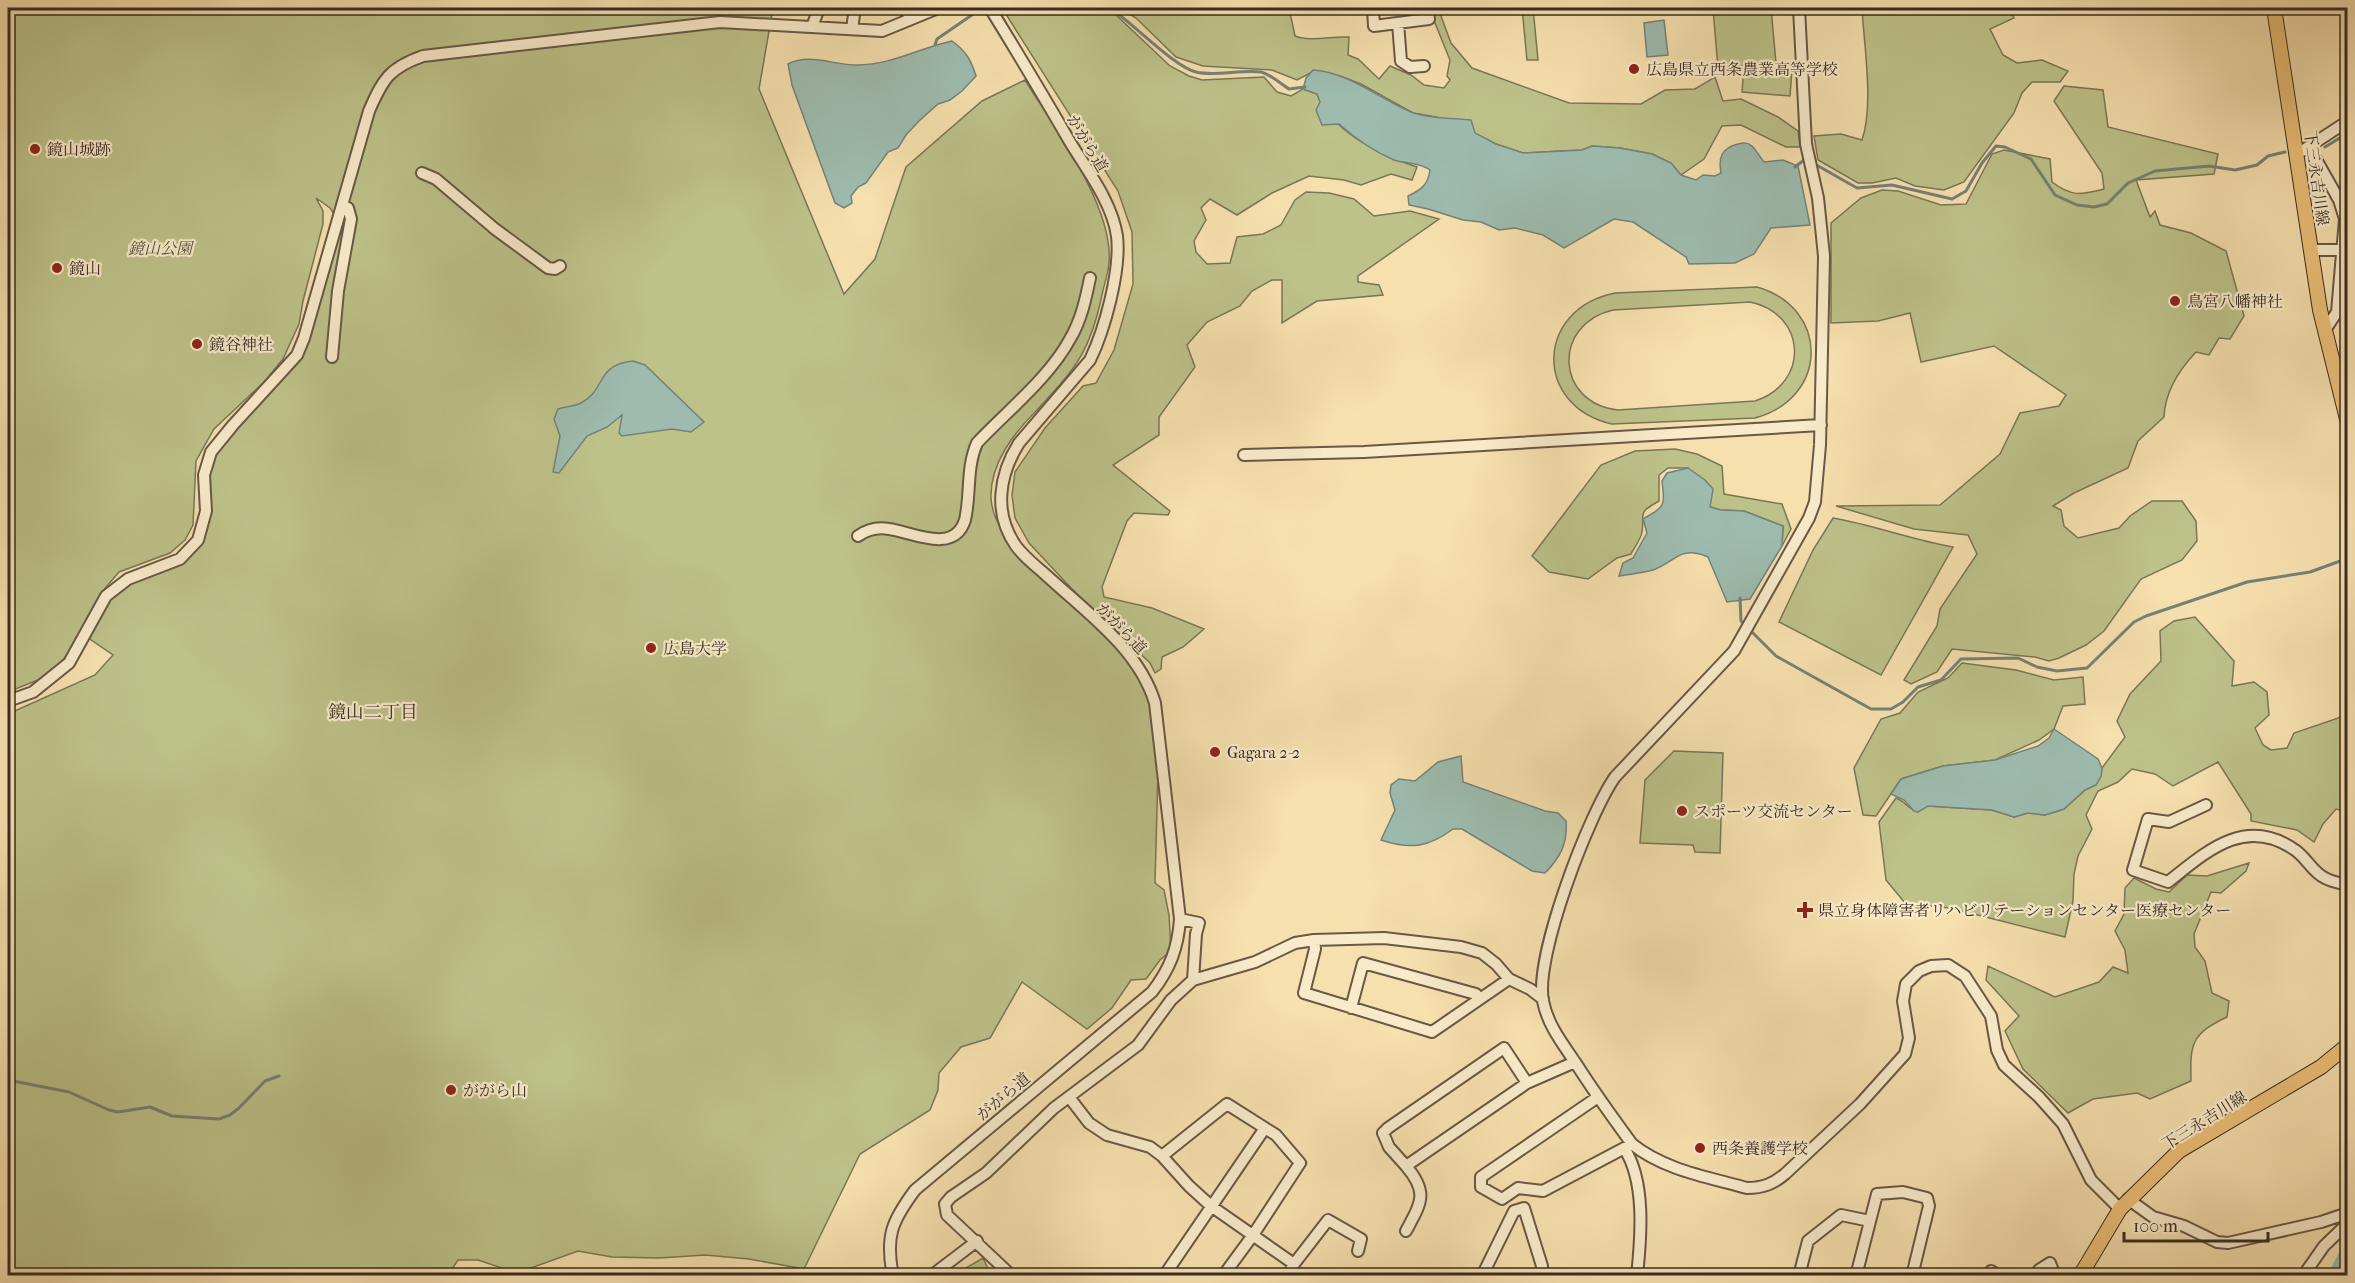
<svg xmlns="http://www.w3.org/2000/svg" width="2355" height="1283" font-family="'IM FELL French Canon','Noto Serif JP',serif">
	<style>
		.green { fill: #bdc289; stroke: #7a7657; stroke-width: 1.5; fill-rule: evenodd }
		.water { fill: #9dbcaf; stroke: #758278; stroke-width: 1.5 }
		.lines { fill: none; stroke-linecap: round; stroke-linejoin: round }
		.stream { stroke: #758278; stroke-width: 3 }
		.river { stroke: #9dbcaf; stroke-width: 16 }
		.minor-casing { stroke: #685847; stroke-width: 14 }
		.major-casing { stroke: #382b25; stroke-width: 16 }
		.minor { stroke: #f9ebca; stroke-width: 10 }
		.major { stroke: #ebc077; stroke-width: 14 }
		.poi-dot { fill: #8f2418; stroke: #f9ebca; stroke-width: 2 }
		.labels { text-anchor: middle; stroke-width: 4.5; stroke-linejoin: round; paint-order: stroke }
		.poi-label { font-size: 16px; fill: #382b25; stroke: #f9ebca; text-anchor: start }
		.street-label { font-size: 16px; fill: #382b25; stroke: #f9ebca }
		.park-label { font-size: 16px; font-style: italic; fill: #59513e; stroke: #f9ebca }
		.neighbourhood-label { font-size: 18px; fill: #382b25; stroke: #f9ebca }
	</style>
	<rect width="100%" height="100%" fill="#f6e0ae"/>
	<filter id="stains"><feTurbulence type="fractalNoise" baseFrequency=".00333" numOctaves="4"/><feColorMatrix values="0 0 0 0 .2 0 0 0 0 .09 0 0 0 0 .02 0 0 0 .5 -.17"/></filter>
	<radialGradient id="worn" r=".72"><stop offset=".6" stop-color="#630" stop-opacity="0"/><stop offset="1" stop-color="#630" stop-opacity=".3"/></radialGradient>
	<!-- green -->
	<path class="green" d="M8 8H773L759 89 844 294 875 259 906 167 982 101 1025 80C1054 127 1114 207 1109 263 1108 274 1104 285 1102 295 1090 352 1076 368 1037 410 1014 433 990 463 991 498 994 559 1105 612 1139 660 1144 667 1149 676 1152 684 1164 710 1159 744 1158 772 1157 809 1156 846 1155 883L1164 890 1169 915 1171 951 1160 960 1146 979 1131 980 1112 1008 1087 1029 1022 982 990 1038 961 1047 939 1073 938 1090 930 1110 860 1154 804 1269 749 1259 705 1255 659 1258 612 1257 578 1251 517 1273 478 1260H458L450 1272 452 1276 8 1275V714L95 675 113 655 84 635 106 596 128 579 180 559 198 540 211 452 297 355 338 220 330 208 316 198 323 211V224L303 301 299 324 283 359 263 383 214 429 196 461 193 525 185 540 170 553 119 572 102 592 72 650 56 667 43 678 8 692Z
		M1002 8H1101L1116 15 1170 66 1189 76 1202 80 1264 77 1277 92 1291 96 1303 89 1317 94C1330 131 1383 156 1417 167L1412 180 1391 174 1361 185 1344 180 1309 176 1272 193 1237 215 1210 199 1201 208 1206 220 1194 241 1196 252 1207 264 1230 263 1237 237 1263 234 1281 225 1295 200 1306 192 1329 193 1354 199 1374 216 1410 211 1439 219 1358 276V282L1379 285 1383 295 1317 301 1282 323V280H1272L1252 291 1240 306 1207 322 1187 345 1195 367 1159 417V435L1113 465 1170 511 1168 515 1134 513 1127 521 1102 587 1104 597 1152 608 1204 629 1183 647 1162 657 1161 669 1155 673 1150 663 1072 589 1029 543 1015 518 1012 495 1015 472 1045 428 1083 386 1096 383 1114 350 1133 284 1132 232 1118 191Z
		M1119 8H1289L1295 36C1310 42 1332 36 1349 37L1348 55 1358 59 1379 79 1390 66 1411 75 1424 85 1444 88 1450 80 1447 76 1450 60 1433 18 1431 8H1438L1451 43 1472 68 1569 103 1641 104 1665 90 1695 89 1715 77 1723 101 1741 99 1778 117 1798 131 1800 147H1786L1741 125 1722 126 1704 159 1681 175 1671 163 1652 154 1620 148 1592 146 1582 150 1523 153 1496 144 1436 117 1413 113 1361 84 1340 76 1314 71 1297 80 1272 70 1203 66 1176 57 1136 18Z
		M1522 8H1533L1538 60H1527Z
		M1713 8H1771L1776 63 1749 65 1792 69 1790 96 1742 92 1744 66 1718 68Z
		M1862 8H2009L2014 18 1990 29 2003 55 2017 63 2042 60 2068 71 2060 82H2032L2022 93 2014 113 1964 182 1944 190 1915 186 1896 178 1872 183H1858L1818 160 1814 136 1841 134 1862 140C1874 105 1864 46 1862 8Z
		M2064 86 2103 90 2108 127 2218 154 2214 174 2136 180 2150 217 2155 211 2160 225 2191 233 2226 251 2244 316 2230 339 2219 338 2209 355 2196 352C2179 370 2165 392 2164 417L2138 441 2128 468 2074 493 2053 506 2061 510 2064 526 2078 538 2119 528 2130 516 2152 501H2182L2196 521 2197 541 2182 560 2141 579 2104 631 2086 645 2059 658 2049 661 2035 657 1952 649 1937 672 1911 684 1904 680 1937 626 1940 609 1977 554 1968 535 1914 529 1836 506 1940 505 2000 454 2020 413 2059 406 2066 395 1994 346 1921 362 1910 313 1878 321 1831 323V223L1861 198 1882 190 1898 191 1941 205 1966 204 1992 154 2004 150 2050 159 2052 182C2072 197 2081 195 2104 189L2102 173 2054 101Z
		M1757 287C1830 308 1829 398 1755 418L1612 424C1533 406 1535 309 1615 293ZM1750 302C1807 314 1810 383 1755 401L1618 410C1555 403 1552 324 1613 310Z
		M1675 449 1697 454 1722 466 1724 494 1782 504 1791 529 1782 546 1783 526 1744 511 1721 510 1710 507 1688 468H1668L1659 475V501C1636 514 1645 512 1642 532 1641 539 1634 548 1631 554L1617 558 1588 579 1549 572 1532 556 1601 465 1635 451Z
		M1833 518C1874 525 1912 540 1953 547L1881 675 1779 622 1813 550Z
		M2195 617 2234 661 2232 686 2254 682 2267 692 2269 715 2255 728 2263 745 2271 750 2287 748 2294 733 2347 715V812L2336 809 2323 824 2314 842 2297 830 2251 821V814L2218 762 2173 786 2155 774 2132 769 2118 782 2098 791 2086 815 2092 829 2078 856 2074 874 2073 901 2065 937 1950 908 1905 903 1886 880 1879 822 1896 798C1905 801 1909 810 1918 812L1927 806 1992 810 2014 817 2028 813 2045 815 2064 809 2085 790 2096 785 2101 776 2102 768 2125 737 2117 721 2130 694 2161 661 2160 631 2174 621Z
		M1962 663 2016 670 2054 680 2083 677 2085 704 2063 706 2054 729 2039 740 1995 760 1943 766 1901 779 1876 816 1863 815 1854 768 1881 719 1900 713 1918 692 1948 678Z
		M1674 751 1723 753 1720 853 1695 852 1693 845 1640 843 1645 780Z
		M2249 863 2246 871 2221 893 2211 892 2194 934 2195 947 2205 961 2212 993 2229 1001 2227 1017C2191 1034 2190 1044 2191 1081L2150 1099 2137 1093 2093 1099 2068 1113 2023 1069 2005 1031 2019 1016 1986 980 1988 966 2055 997 2099 982 2113 967 2128 973 2125 950 2115 931 2124 914 2125 888 2134 878 2156 889 2169 892 2187 875 2207 876Z
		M983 1258 989 1271 994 1275H954Z"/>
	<!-- water -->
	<path class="water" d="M1664 20 1668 55 1647 57 1644 23Z
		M952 41C966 51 971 60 976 76L962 91 950 100 938 104 919 121 906 135 898 148 888 152 866 183 858 187 851 196 852 203 844 208 835 203 792 85 788 64C809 53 833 65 857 65 892 65 919 48 952 41Z
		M1313 70C1351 73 1377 98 1411 112 1429 119 1453 118 1471 120L1475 133 1496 144 1523 153 1582 150 1592 146 1620 148 1652 154 1671 163 1681 175 1696 180 1703 175 1715 176 1721 173C1718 157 1722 148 1738 144 1743 143 1748 142 1752 146 1756 150 1760 157 1764 162L1783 160 1798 166 1810 225 1771 228 1754 254 1735 263 1689 264 1686 257 1633 222 1614 219 1564 248 1543 235 1515 228 1499 230 1481 222 1463 220 1428 209 1409 205 1408 196C1421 190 1428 185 1430 170 1419 162 1406 164 1394 160 1373 151 1356 139 1339 124L1322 125 1316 110 1320 102 1317 94 1303 89 1306 78Z
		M633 361 645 365 704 422 691 432 672 429 622 436 619 433 622 415 607 427 587 436 559 473 553 472 560 436 554 419 558 409C565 407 575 406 581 403 607 389 595 365 633 361Z
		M1688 468 1705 480 1713 489 1710 507 1721 510 1744 511 1783 526 1782 546 1750 599 1727 602 1708 557C1679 545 1676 562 1653 570 1643 573 1630 574 1619 576L1623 563 1633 558 1647 533 1643 519C1665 506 1665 507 1662 481L1667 473Z
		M2054 729 2098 759 2102 768 2101 776 2096 785 2085 790 2064 809 2045 815 2028 813 2014 817 1992 810 1928 806 1918 812 1914 811 1904 800 1891 794 1901 779 1943 766 1995 760 2038 746 2049 738Z
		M1461 756 1463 782 1545 811 1558 813 1566 821C1568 843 1560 858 1545 873L1532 871 1462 829H1453C1429 847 1411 850 1381 840L1395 810 1390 793 1391 785 1399 779 1415 781 1438 762Z"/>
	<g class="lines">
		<!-- stream -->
		<path class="stream" d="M1110 8C1133 23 1173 66 1196 72 1217 77 1240 69 1261 72 1270 74 1281 84 1289 89L1305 87
			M935 45 937 39 982 8
			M2325 147 2348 133
			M1813 163 1857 188 1892 185 1952 199 1966 191 1982 163 1996 146 2005 147 2031 159 2055 195 2077 205 2094 207 2107 204 2128 183 2155 171 2209 166 2235 170 2257 165 2268 156 2285 152
			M1795 167 1804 160 1807 161
			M1740 598 1741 621 1745 625
			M1750 630 1776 656 1871 709H1891L1903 702 1918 687 1941 680 1961 659 2018 658 2037 667 2057 671 2087 668 2134 622 2146 616 2247 582 2310 572 2343 560H2348
			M8 1080 69 1092 109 1110 118 1112 150 1107 172 1116 219 1119 230 1115 239 1108 265 1081 279 1076"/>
		<!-- river -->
		<path class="river" d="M2336 1276 2348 1252"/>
		<defs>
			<path id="minor" d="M905 8 911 19
				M1324 8H1333
				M1373 8 1374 26 1429 19 1427 8
				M1799 8 1806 144 1818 198 1824 256 1820 445 1815 502 1809 518 1734 651 1615 777C1589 814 1534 957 1543 1001 1548 1026 1563 1044 1577 1065 1594 1092 1613 1118 1632 1144 1664 1170 1708 1177 1747 1188 1763 1188 1773 1184 1785 1174L1860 1104 1905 1054 1909 1038 1903 1001 1906 984 1919 971 1931 966 1948 965 1965 976 1991 1016 1997 1050 2004 1065 2039 1097 2063 1124 2091 1180 2120 1209
				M1398 23 1401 61 1410 67 1424 66
				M812 27 819 8
				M852 29 855 8
				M2309 147 2339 200 2345 219 2337 312 2325 330
				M2302 151 2348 121
				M422 173 436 179 495 229 548 268 555 269 560 266
				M2311 250H2344L2348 248
				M332 357 338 291 351 219 348 208 342 205
				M1244 455 1364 452 1821 425
				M858 536C868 529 878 527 889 529 912 532 954 555 965 520 971 494 966 468 977 443 1007 411 1049 378 1070 339 1081 321 1086 298 1090 278
				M8 701 33 692 69 663 106 596 128 579 180 559 198 540 206 511 204 475 211 452 233 425 297 355 304 338 369 111C383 79 389 68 423 56L720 22 882 31 938 8
				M2206 805 2169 822 2148 819 2133 870 2168 882C2206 852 2245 815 2295 850 2306 857 2313 873 2325 878 2332 882 2340 883 2348 885
				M1180 919 1199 923 1196 934 1193 980
				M1314 940 1315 949 1304 993 1432 1032 1509 979
				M1351 1008 1363 963 1476 994 1480 999
				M1527 1083 1504 1048 1388 1128 1383 1133 1389 1147 1406 1166 1527 1083 1575 1062
				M1069 1097 1089 1123 1107 1135 1150 1147 1162 1156 1189 1186 1211 1206 1294 1264 1287 1276
				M1598 1097 1481 1177V1187L1502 1199 1518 1188 1543 1191 1632 1144
				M1624 1148C1646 1181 1641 1238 1637 1276
				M1162 1156 1227 1104 1276 1135 1300 1163 1253 1235 1223 1276
				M2128 1199 2153 1217 2184 1226 2217 1242 2228 1243 2321 1222 2348 1213
				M1406 1231C1421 1203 1429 1193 1406 1166
				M1294 1264 1328 1220 1361 1239 1358 1251
				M893 1276C885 1236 892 1221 915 1190L1152 992C1170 969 1178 948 1180 919L1155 703C1139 649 1086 612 1046 575 1036 566 1024 557 1016 546 993 513 999 475 1019 443L1090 360C1105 329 1121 270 1117 236 1112 202 1087 170 1070 142 1044 97 1017 52 990 8
				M931 1276 977 1241
				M1012 1276 947 1215 945 1204 951 1197 986 1173 1054 1108 1138 1045 1171 1000 1193 980 1255 962 1295 943 1314 940 1384 938 1461 947 1482 953 1496 964 1509 979 1530 989 1543 999
				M1164 1276 1265 1128
				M1482 1276 1514 1211 1524 1208 1542 1266 1541 1276
				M1799 1276 1808 1241 1841 1215 1870 1221
				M1856 1276 1877 1194 1903 1192 1927 1198 1929 1206 1912 1276
				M1989 1276 1991 1271 1999 1276
				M2038 1276 2039 1270 2050 1263 2055 1276
				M2303 1276 2324 1246 2348 1223"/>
			<path id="major" d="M2274 8 2320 310 2348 423
				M2080 1276 2120 1209 2179 1151 2321 1067 2348 1045"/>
		</defs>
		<!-- minor casing -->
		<use href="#minor" class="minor-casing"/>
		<!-- major casing -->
		<use href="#major" class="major-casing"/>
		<!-- minor -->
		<use href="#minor" class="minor"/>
		<!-- major -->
		<use href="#major" class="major"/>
	</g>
	<!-- markers -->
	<g class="poi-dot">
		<circle cx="1634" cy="69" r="6"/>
		<circle cx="35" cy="149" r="6"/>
		<circle cx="57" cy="268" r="6"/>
		<circle cx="2175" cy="301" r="6"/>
		<circle cx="197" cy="344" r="6"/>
		<circle cx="651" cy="648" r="6"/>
		<circle cx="1215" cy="752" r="6"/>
		<circle cx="1682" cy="811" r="6"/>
		<path d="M1802 901h6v6h6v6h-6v6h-6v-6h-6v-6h6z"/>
		<circle cx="451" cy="1090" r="6"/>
		<circle cx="1700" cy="1148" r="6"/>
	</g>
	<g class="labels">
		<!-- poi labels -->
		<g class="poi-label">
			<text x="1646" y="75">広島県立西条農業高等学校</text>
			<text x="47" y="155">鏡山城跡</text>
			<text x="69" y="274">鏡山</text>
			<text x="2187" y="307">鳥宮八幡神社</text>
			<text x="209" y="350">鏡谷神社</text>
			<text x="663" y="654">広島大学</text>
			<text x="1227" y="758">Gagara 2-2</text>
			<text x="1694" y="817">スポーツ交流センター</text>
			<text x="1818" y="916">県立身体障害者リハビリテーションセンター医療センター</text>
			<text x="463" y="1096">ががら山</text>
			<text x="1712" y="1154">西条養護学校</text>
		</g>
		<!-- street labels -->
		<g class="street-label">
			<text transform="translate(1088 143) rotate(59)" y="6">ががら道</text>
			<text transform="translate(2317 178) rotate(82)" y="6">下三永吉川線</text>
			<text transform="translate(1122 628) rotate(46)" y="6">ががら道</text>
			<text transform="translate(1003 1096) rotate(-40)" y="6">ががら道</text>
			<text transform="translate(2204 1120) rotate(-32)" y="6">下三永吉川線</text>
		</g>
		<!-- park labels -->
		<g class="park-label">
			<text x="160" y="254">鏡山公園</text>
		</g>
		<!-- neighbourhood labels -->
		<g class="neighbourhood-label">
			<text x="373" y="718">鏡山二丁目</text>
		</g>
	</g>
	<!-- margin -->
	<rect width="2355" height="1283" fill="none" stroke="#f6e0ae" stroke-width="30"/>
	<rect x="9" y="9" width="2337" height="1265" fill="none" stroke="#382b25" stroke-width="3"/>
	<rect x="15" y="15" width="2325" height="1253" fill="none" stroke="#382b25" stroke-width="1.5"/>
	<!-- scale -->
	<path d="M2124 1232v9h144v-9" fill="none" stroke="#382b25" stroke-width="3"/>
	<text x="2133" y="1232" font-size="18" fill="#382b25" stroke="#f9ebca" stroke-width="4.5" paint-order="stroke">100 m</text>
	<rect width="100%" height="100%" filter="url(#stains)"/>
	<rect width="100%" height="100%" fill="url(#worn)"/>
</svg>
